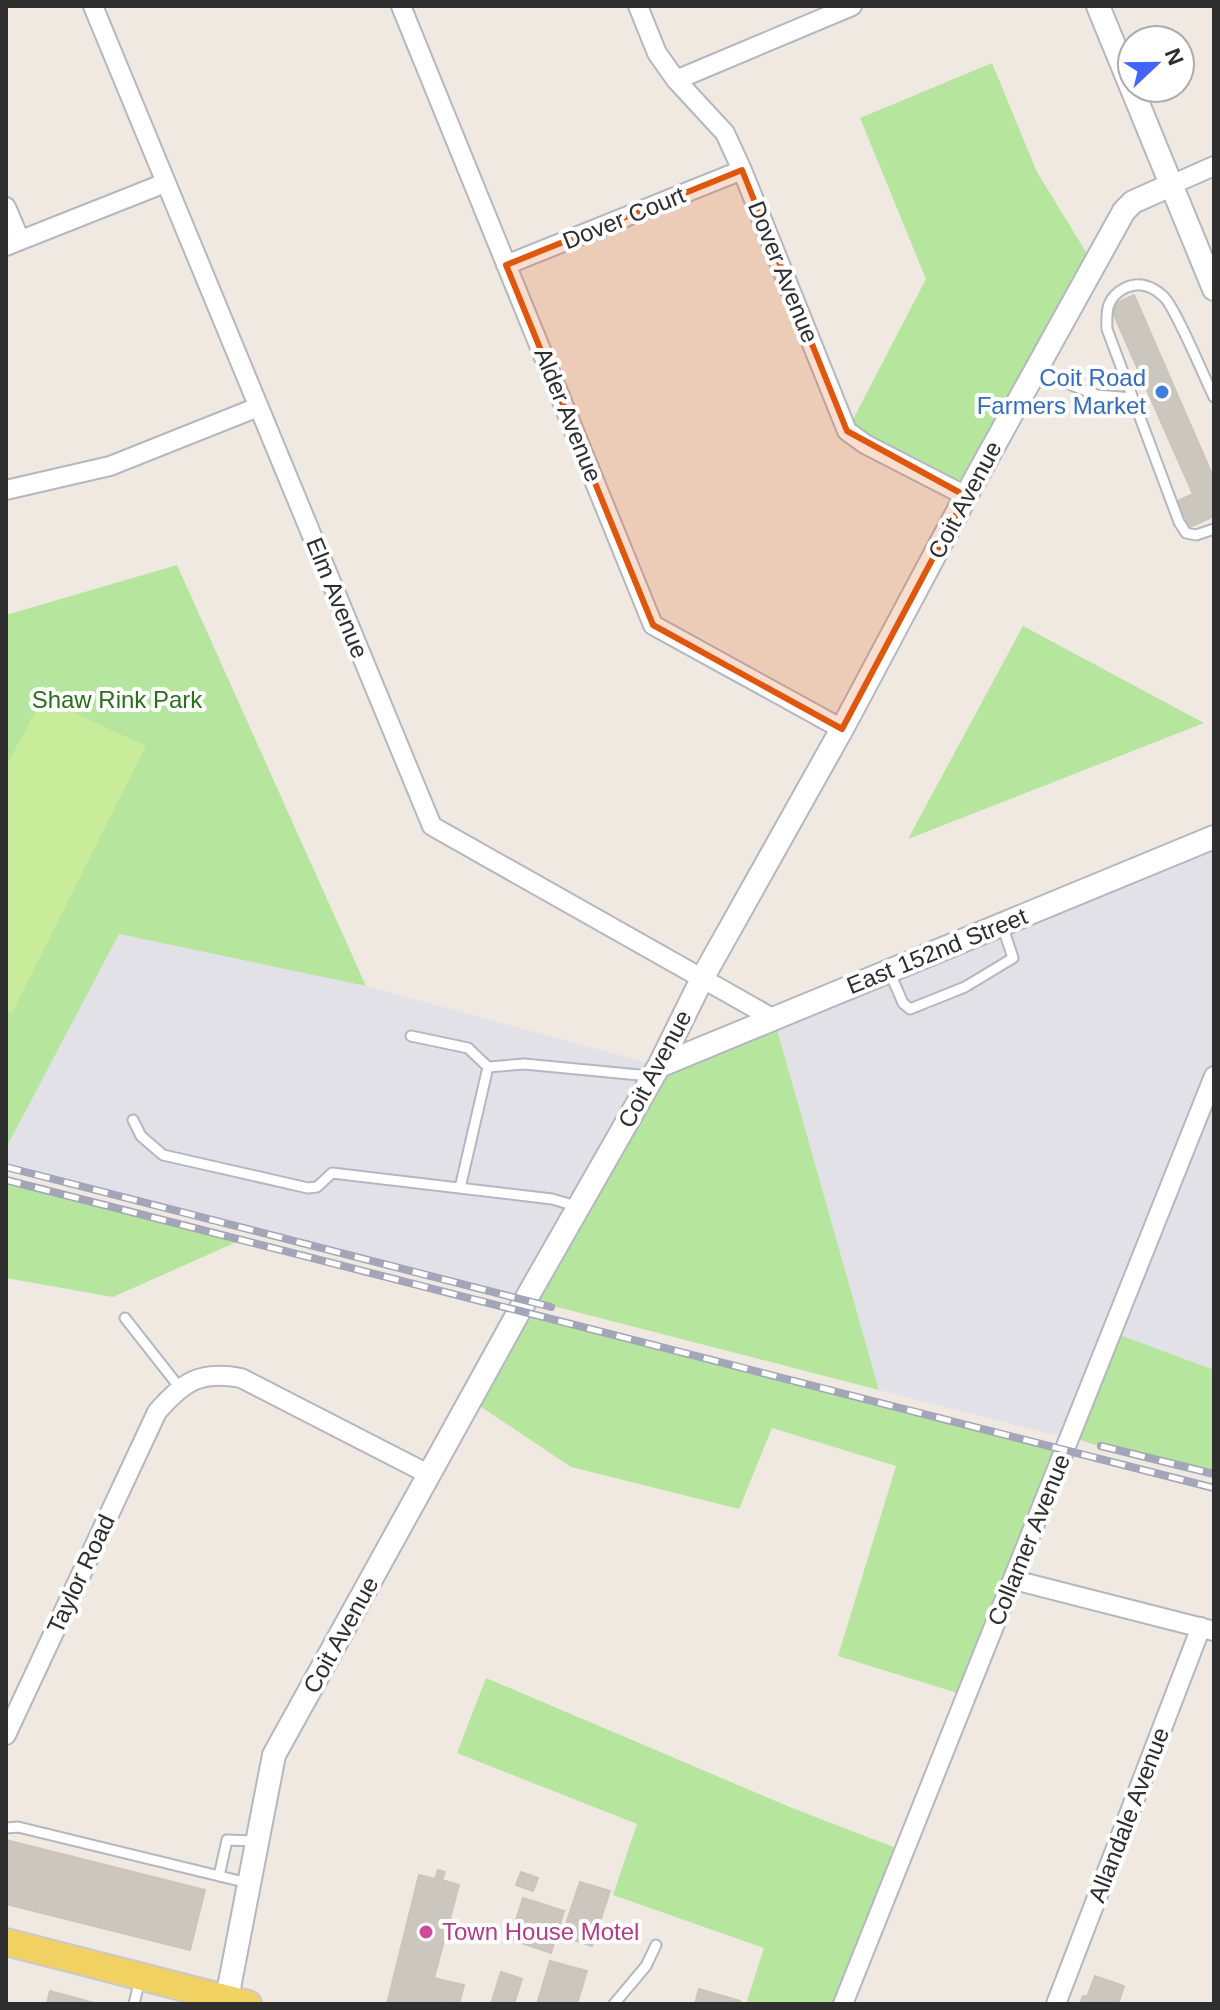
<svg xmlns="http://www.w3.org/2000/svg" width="1220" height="2010" font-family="Arial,sans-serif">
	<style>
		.industrial { fill: #e3e1e8 }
		.green { fill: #b6e59e }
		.pitch { fill: #c9ec9a }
		.building { fill: #cbc7bf; stroke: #cbc5ba; stroke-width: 2 }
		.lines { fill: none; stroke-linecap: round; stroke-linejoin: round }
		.service-casing { stroke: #b4b7c1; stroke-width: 13 }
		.minor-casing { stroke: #b4b7c1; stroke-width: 22 }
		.tertiary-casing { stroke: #b4b7c1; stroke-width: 26 }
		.primary-casing { stroke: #c9c9c9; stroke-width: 30 }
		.service { stroke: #fff; stroke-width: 9 }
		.minor { stroke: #fff; stroke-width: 18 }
		.tertiary { stroke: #fff; stroke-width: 22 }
		.primary { stroke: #f2d163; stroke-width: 26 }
		.rail-casing { stroke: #a3a6b8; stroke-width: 8 }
		.rail { stroke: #fff; stroke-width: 5; stroke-dasharray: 15; stroke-linecap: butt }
		.marked { fill: #df570e; fill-opacity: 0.2; stroke: #df570e; stroke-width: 6; stroke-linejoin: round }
		.shop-dot { fill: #3f7fe0; stroke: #fff; stroke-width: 3 }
		.hotel-dot { fill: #d1479c; stroke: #fff; stroke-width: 3 }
		.labels { text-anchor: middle; stroke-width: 8; stroke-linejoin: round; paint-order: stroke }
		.street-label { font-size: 24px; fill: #2e2e2e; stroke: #fff }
		.shop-label { font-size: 24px; fill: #366cbe; stroke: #fff; text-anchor: end }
		.park-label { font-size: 24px; fill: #2c6e1b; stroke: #fff }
		.hotel-label { font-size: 24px; fill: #b23c85; stroke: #fff; text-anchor: start }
	</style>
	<rect width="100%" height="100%" fill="#efe9e1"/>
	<!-- industrial -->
	<path class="industrial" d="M1214 837V1370L1112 1332 1070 1436 1051 1434 879 1390 774 1019Z
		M119 934 366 986 659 1066 526 1299 6 1167V1148L13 1131Z"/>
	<!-- green -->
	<path class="green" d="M992 63 1037 172 1094 265 966 496 847 431 926 279 860 118Z
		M177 565 366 986 119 934 6 1148V615Z
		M1023 626 1204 723 908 839Z
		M774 1019 879 1390 526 1299 659 1066Z
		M6 1180 241 1240 113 1297 6 1278Z
		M518 1313 550 1318 1065 1449 967 1696 838 1656 896 1466 772 1428 739 1509 571 1467 471 1400Z
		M1112 1332 1214 1370V1474L1095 1445 1070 1436Z
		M486 1678 792 1808 904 1851 843 2004H756L747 2001 764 1948 613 1895 637 1824 457 1753Z"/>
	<!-- pitch -->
	<path class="pitch" d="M43 698 146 746 12 1013 6 1011V766Z"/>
	<!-- building -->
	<path class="building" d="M1134 295 1214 479V516L1188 528 1176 502 1193 494 1110 306Z
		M6 1840 205 1890 190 1950 6 1904Z
		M438 1870 445 1872 442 1880 459 1885 434 1978 446 1981 440 2004H387L419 1875 435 1879Z
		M521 1872 538 1878 533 1891 516 1885Z
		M580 1882 610 1891 592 1946 562 1936Z
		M523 1898 564 1911 551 1953 510 1939Z
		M550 1961 587 1971 577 2004H537Z
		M501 1972 522 1979 514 2004H491Z
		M1095 1976 1124 1986 1118 2004H1080L1083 1996 1087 1997Z
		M446 1981 464 1985 459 2004H440Z
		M699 1989 740 2001 739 2004H695Z
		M50 1991 98 2004H47Z"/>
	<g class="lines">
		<defs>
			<path id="service" d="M1035 371 1097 395 1132 398
				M1214 397C1205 379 1175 307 1164 297 1153 286 1139 281 1125 288 1107 297 1106 310 1107 329L1179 522 1186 533 1196 535 1214 529
				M890 973 903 1003 910 1009 965 987 1013 958 1002 925
				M411 1036 468 1048 488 1067 524 1064 650 1076
				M133 1120 141 1136 163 1155 308 1188 317 1187 332 1173 552 1199 576 1206
				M460 1188 488 1067
				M125 1318 180 1388
				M6 1828 18 1827 248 1883
				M219 1876 227 1840 255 1841
				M134 2004 140 1979
				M614 2004 646 1966 656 1945"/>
			<path id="minor" d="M93 6 432 826 774 1019
				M401 6 653 625 842 729
				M638 6 657 53 676 80 725 133 742 170 847 431 865 444 966 496
				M676 80 852 6
				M1171 185 1214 166
				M6 207 20 240
				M6 246 165 183
				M506 265 742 170
				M6 490 110 466 258 407
				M1014 1580 1214 1631
				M6 1735 157 1412C183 1382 200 1370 241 1378L430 1475
				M843 2004 1214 1076
				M1056 2004 1201 1627"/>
			<path id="tertiary" d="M1098 6 1214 289
				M659 1066 1214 837
				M227 1998 274 1755 526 1299 659 1066 703 977 842 729 966 496 1124 211 1133 202 1171 185"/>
			<path id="primary" d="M6 1942 248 2004"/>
		</defs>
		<!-- service casing -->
		<use href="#service" class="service-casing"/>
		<!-- minor casing -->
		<use href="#minor" class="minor-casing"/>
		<!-- tertiary casing -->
		<use href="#tertiary" class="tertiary-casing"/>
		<!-- primary casing -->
		<use href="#primary" class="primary-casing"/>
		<!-- service -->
		<use href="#service" class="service"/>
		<!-- minor -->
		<use href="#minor" class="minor"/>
		<!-- tertiary -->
		<use href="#tertiary" class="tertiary"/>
		<!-- primary -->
		<use href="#primary" class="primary"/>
		<defs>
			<path id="rail" d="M6 1167 551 1307
				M6 1180 1214 1488
				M1101 1446 1214 1474"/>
		</defs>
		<!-- rail casing -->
		<use href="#rail" class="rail-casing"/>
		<!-- rail -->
		<use href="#rail" class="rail"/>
	</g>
	<!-- marked area -->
	<path class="marked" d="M742 170 847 431 966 496 842 729 653 625 506 265Z"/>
	<!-- markers -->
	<circle class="shop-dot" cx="1162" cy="392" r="8"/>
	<circle class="hotel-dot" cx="426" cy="1932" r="8"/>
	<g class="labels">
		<!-- street labels -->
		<g class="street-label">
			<text transform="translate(624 218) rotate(-22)" y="8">Dover Court</text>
			<text transform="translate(783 272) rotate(68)" y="8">Dover Avenue</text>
			<text transform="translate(568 415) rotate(68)" y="8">Alder Avenue</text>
			<text transform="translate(965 500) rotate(-62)" y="8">Coit Avenue</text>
			<text transform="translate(337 598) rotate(68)" y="8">Elm Avenue</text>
			<text transform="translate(937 951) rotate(-22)" y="8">East 152nd Street</text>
			<text transform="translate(655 1069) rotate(-62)" y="8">Coit Avenue</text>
			<text transform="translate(1029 1540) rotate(-68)" y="8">Collamer Avenue</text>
			<text transform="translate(81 1574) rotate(-65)" y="8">Taylor Road</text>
			<text transform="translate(341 1635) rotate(-61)" y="8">Coit Avenue</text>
			<text transform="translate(1129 1815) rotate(-69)" y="8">Allandale Avenue</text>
		</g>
		<!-- shop labels -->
		<g class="shop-label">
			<text x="1146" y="386">Coit Road<tspan x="1146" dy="28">Farmers Market</tspan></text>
		</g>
		<!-- park labels -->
		<g class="park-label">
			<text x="117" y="708">Shaw Rink Park</text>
		</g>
		<!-- hotel labels -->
		<g class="hotel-label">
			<text x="442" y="1940">Town House Motel</text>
		</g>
	</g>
	<!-- border -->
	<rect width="1220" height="2010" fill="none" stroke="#2e2e2e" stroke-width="16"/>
	<!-- north arrow -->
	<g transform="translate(1156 64) rotate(68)"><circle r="38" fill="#ffffff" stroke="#ababab" stroke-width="2"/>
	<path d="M0-6L14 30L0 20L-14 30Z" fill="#4264fb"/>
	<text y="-12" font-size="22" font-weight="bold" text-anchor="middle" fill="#2e2e2e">N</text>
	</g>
</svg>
